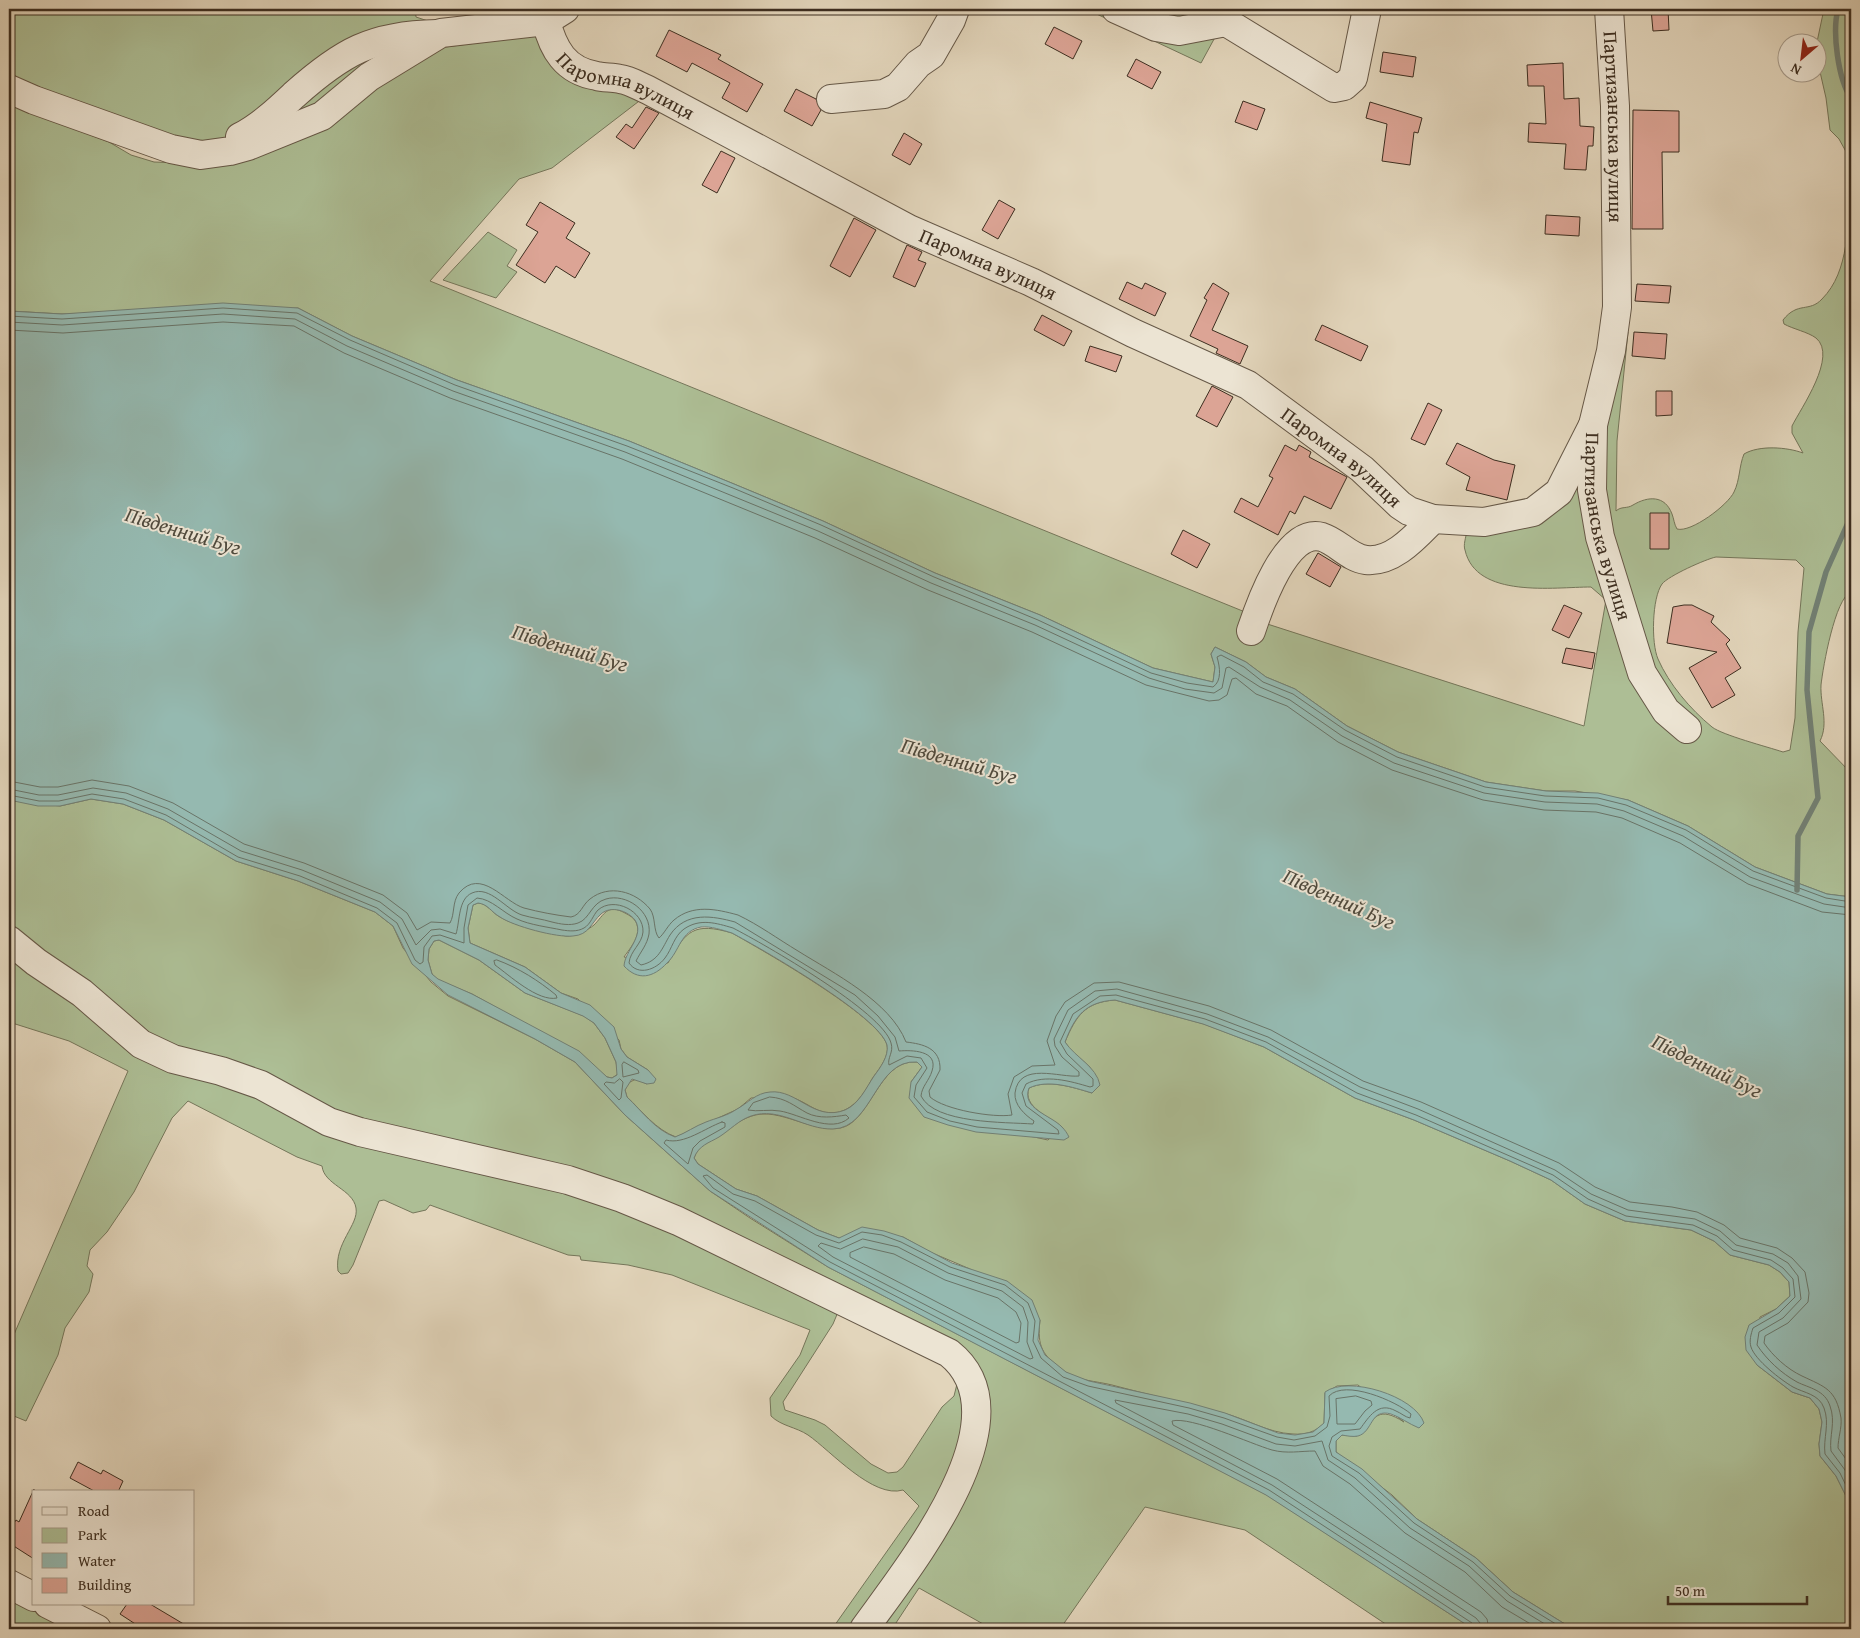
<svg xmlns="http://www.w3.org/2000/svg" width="1860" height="1638" font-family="'Gentium Book Plus',serif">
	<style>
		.green { fill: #adbe95; stroke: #75765a; fill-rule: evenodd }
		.water { fill: #95b9b0; stroke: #728176; fill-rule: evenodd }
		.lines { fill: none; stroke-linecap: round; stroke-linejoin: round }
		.shore { stroke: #697468; stroke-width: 1 }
		.stream { stroke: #728176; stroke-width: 5.5 }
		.building { fill: #dca495; stroke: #3d2e20 }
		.minor-casing { stroke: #665847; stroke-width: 30 }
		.minor { stroke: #ece4d3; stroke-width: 28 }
		.labels { text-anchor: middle; stroke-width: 4; stroke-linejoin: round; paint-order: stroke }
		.street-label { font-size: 20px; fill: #3d2e20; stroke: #ece4d3 }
		.water-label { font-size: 21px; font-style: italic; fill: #4f4a3d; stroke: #ece4d3 }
	</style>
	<rect width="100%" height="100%" fill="#e2d5bb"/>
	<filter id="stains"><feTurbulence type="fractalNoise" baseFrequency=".004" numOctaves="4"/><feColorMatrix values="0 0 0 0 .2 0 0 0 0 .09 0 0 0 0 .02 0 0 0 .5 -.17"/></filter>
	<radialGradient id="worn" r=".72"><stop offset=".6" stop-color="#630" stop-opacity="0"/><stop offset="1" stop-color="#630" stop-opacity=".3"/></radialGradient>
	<!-- green -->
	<path class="green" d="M9 9H415L416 17 428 21 517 12 528 9H550L435 27 315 113 255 137 171 143 9 74Z
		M1086 9H1238L1233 21 1219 30 1201 63Z
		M1824 9H1851V166L1850 159 1839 139 1830 130 1826 98 1818 63 1817 42Z
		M531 36 538 37 647 95 552 168 519 179 430 281 1250 614 1258 621 1584 726 1606 600 1591 587C1554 587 1476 599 1465 550 1463 545 1466 537 1467 531L1546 514 1618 341 1628 332 1617 441 1616 511C1621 506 1627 509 1633 505 1648 496 1665 495 1672 514 1674 519 1674 524 1677 529 1691 533 1728 505 1734 492 1740 480 1739 466 1744 454 1759 445 1787 447 1803 453L1792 433V426C1801 408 1838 356 1816 338 1808 332 1793 329 1784 324L1783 320C1798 301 1809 313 1822 299 1850 271 1847 224 1851 186V592C1835 598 1823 667 1821 685 1820 704 1829 723 1820 741L1851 773V897L1827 894 1755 867 1688 826 1628 800 1575 791H1546L1486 782 1398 752 1347 726 1295 689 1266 677 1246 662 1215 647 1211 654 1215 667 1213 682 1153 668 1040 615 935 573 823 521 734 484 629 441 457 380 352 336 298 308 62 314 9 311V104L55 118 78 130 109 142 131 155 154 162 183 163 356 99 445 47ZM1716 557 1796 560 1804 568 1798 632 1795 718 1790 750 1783 752C1768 747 1722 735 1712 727 1690 709 1669 684 1658 659 1651 643 1652 598 1662 584 1668 576 1706 559 1716 557Z
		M488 232 517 250 507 266 517 272 496 298 443 280Z
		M91 799 123 804 164 820 236 861 298 881 375 912 393 926 403 948 431 982 448 996 535 1039 575 1062 625 1115 710 1191 750 1218 828 1267 1267 1495 1473 1629H1393L1245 1530 1145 1507 1060 1629H992L919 1588 892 1629H870L967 1448 860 1629H832L919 1506 903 1490C873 1499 831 1451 808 1435 796 1427 781 1426 771 1416L770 1398 800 1355 810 1330 672 1275 628 1265 581 1260 580 1256 568 1255 430 1205 426 1210 413 1213 384 1200 379 1201 353 1265 348 1273 341 1274 338 1271C334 1243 359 1225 356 1208 353 1189 324 1185 322 1166L297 1157 188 1101 172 1118 134 1192 107 1232 90 1250 87 1266 93 1274 89 1292 65 1328 58 1355 26 1421 9 1414V1346L128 1071 69 1041 9 1022V800L60 806ZM838 1312 960 1372 954 1396 942 1407 903 1467 897 1472 888 1473 871 1464 825 1425 815 1420 785 1410 783 1402 833 1324Z
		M478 903C488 904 491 912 500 917 517 927 547 932 566 936 574 937 588 930 594 925 604 915 607 903 625 913 629 915 634 918 636 922 642 935 631 947 624 957L668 963C686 930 694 922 732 933 762 950 879 1016 887 1045 890 1057 878 1070 872 1079 864 1094 853 1111 834 1113 818 1114 809 1104 796 1099 787 1095 761 1098 751 1098L738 1109 676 1137C656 1130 642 1111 627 1097L625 1090 628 1083 636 1079 647 1084 648 1070 627 1057 621 1049 619 1040 578 999 561 993 525 967 470 943 468 928 473 905Z
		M439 940 479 960 525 993 584 1016 594 1023 605 1038 616 1062 618 1074 612 1078 607 1077 553 1039 472 994 438 980 432 974 428 960 429 949 434 941Z
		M1115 1000 1204 1024 1264 1047 1355 1098 1414 1120 1510 1161 1551 1180 1585 1204 1625 1221 1691 1230 1714 1241 1730 1255 1769 1265 1780 1272 1789 1282 1790 1296 1776 1309 1760 1317 1757 1365 1792 1392 1810 1398 1819 1409 1822 1422 1819 1444 1820 1456 1836 1476 1851 1506V1629H1573L1513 1592 1476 1558 1417 1519 1392 1495 1336 1452V1441L1342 1435 1357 1436C1375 1416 1379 1406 1404 1422L1358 1385 1337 1386 1325 1393 1324 1423C1316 1432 1305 1435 1293 1434 1268 1433 1247 1419 1223 1413 1186 1403 1149 1395 1112 1385 1096 1381 1078 1381 1064 1371 1042 1355 1037 1347 1040 1320L970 1269 930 1252 903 1237 839 1238 818 1230 757 1196 736 1189 698 1164 694 1158 697 1151 703 1145C722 1135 742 1114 764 1114 789 1113 828 1139 850 1124 874 1107 883 1059 917 1062L922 1067 911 1082 1025 1135 1048 1140 1062 1127C1050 1117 1022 1107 1029 1088 1048 1079 1072 1087 1092 1093L1090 1067 1071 1051 1065 1042C1076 1016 1085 1002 1115 1000Z
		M9 1591 82 1629H12L9 1627Z"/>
	<!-- water -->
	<path class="water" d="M223 303 298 308 352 336 457 380 629 441 734 484 823 521 935 573 1040 615 1153 668 1213 682 1215 667 1211 654 1215 647 1246 662 1266 677 1295 689 1347 726 1398 752 1486 782 1546 791 1598 793 1628 800 1688 826 1755 867 1827 894 1851 897V1506L1836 1476 1820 1456 1819 1444 1822 1422 1819 1409 1810 1398 1792 1392 1757 1365 1746 1350 1745 1337 1749 1325 1776 1309 1790 1296 1789 1282 1780 1272 1769 1265 1730 1255 1714 1241 1691 1230 1625 1221 1585 1204 1551 1180 1510 1161 1414 1120 1355 1098 1264 1047 1203 1024 1115 1000C1085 1002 1075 1016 1065 1042 1076 1058 1096 1066 1100 1085L1092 1093C1072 1087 1048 1079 1029 1088 1021 1109 1051 1115 1062 1127 1065 1130 1067 1133 1069 1137L1064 1140 976 1132 948 1125 924 1117 909 1098 911 1082 922 1067 917 1062C875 1059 873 1128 833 1129 805 1130 779 1106 751 1116 739 1120 730 1130 719 1137 709 1143 699 1145 694 1158L698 1164 736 1189 757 1196 818 1230 839 1238 862 1227 884 1231 903 1237 952 1263 1007 1281 1032 1300 1040 1320 1038 1340 1045 1355 1066 1372 1089 1381 1190 1403 1225 1413 1278 1433 1295 1435 1313 1432 1324 1423 1325 1392C1348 1375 1415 1396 1424 1423L1419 1428C1409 1424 1400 1417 1391 1414 1370 1408 1373 1432 1358 1436 1353 1437 1347 1436 1342 1435L1336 1441V1452L1362 1469 1417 1519 1476 1558 1513 1592 1573 1629H1473L1266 1495 828 1267 710 1191 625 1115 575 1062 535 1039 448 995 412 964 393 926 375 912 298 881 236 861 164 820 123 804 91 799 60 806H38L9 800V311L62 314ZM478 903C488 904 491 912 500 917 513 926 557 938 573 936 589 935 591 923 601 914 611 905 628 911 635 920 645 936 625 950 624 966 638 981 653 978 667 963 680 951 680 931 701 927 711 926 722 930 732 933 762 949 879 1016 887 1045 889 1056 880 1068 874 1076 866 1088 859 1104 845 1110 814 1122 797 1089 770 1092 756 1093 748 1103 737 1109 727 1116 716 1118 706 1122 695 1126 686 1133 675 1137 655 1130 642 1111 627 1097L625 1090 632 1079 647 1084 654 1083 656 1079 648 1070 627 1057 621 1049 614 1027 590 1005 561 993 525 967 470 943 468 928 473 905ZM439 940 479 960 525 993 583 1016 594 1023 605 1038 616 1062 617 1075 612 1078 607 1077 579 1051 472 994 438 979 432 974 428 960 429 949 434 941Z"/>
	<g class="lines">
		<!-- shore -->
		<path class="shore" d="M9 316 62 319 223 308 297 313 350 340 455 385 627 446 733 488 821 525 934 577 1038 620 1151 673 1187 683 1213 687C1222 681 1220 667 1217 657L1221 655 1244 667 1263 682 1293 694 1345 730 1397 757 1485 787 1545 796 1598 798 1626 805 1686 830 1753 871 1826 898 1851 902
			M9 322 62 325 223 314 295 319 347 346 453 391 625 452 818 531 931 583 1035 625 1149 678 1185 689 1214 693 1222 688 1226 668 1229 667 1260 687 1290 700 1342 736 1394 763 1484 793 1545 802 1597 804 1624 811 1683 836 1750 877 1824 904 1851 908
			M9 330 63 333 223 322 294 326 344 353 450 398 622 459 815 538 928 590 1032 632 1146 685 1209 701 1219 700 1227 695 1232 679 1236 678 1256 694 1287 706 1338 742 1392 770 1483 800 1544 810 1596 812 1622 818 1680 843 1748 884 1822 912 1851 915
			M9 781 40 787H58L92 780 129 786 173 803 244 844 304 863 383 895 407 913 417 930 431 922 450 923C455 914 452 902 459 893 481 867 504 902 524 908 539 912 555 915 571 917 581 915 582 905 590 899 609 884 635 891 650 909 656 917 653 931 659 938 664 934 668 925 674 920 693 904 716 909 738 915 759 925 778 939 798 951 833 973 890 1001 906 1042 923 1044 941 1048 940 1070L929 1091 930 1097C945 1110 994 1118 1012 1115L1008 1094 1014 1077 1032 1066 1055 1065 1047 1041 1056 1016 1065 1002 1094 983 1119 982 1209 1006 1271 1030 1363 1081 1421 1102 1559 1163 1595 1187 1630 1202 1672 1207 1697 1212 1724 1225 1740 1238 1777 1248 1792 1258 1805 1272 1809 1293 1808 1302 1788 1323 1765 1336 1764 1343C1773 1356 1787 1369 1802 1376 1825 1387 1836 1389 1841 1418 1842 1428 1838 1438 1838 1448L1851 1466
			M9 789 39 795H58L93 788 126 793 168 809 241 851 302 870 380 902 402 919 416 945 431 930 440 929 456 934C460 921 458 899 472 893 490 885 506 910 522 915 532 918 542 919 552 922 560 924 570 926 578 923 590 919 591 903 606 899 626 893 652 911 649 934 647 945 641 951 636 961L641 965C659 961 662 948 670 935 686 911 713 916 735 922L855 995 878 1016 895 1037 899 1051C911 1050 939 1050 932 1071 929 1081 922 1086 921 1096 935 1124 1005 1122 1033 1124L1034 1121C1025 1115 1014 1105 1015 1093 1019 1061 1060 1078 1079 1076V1072L1062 1057 1055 1046 1054 1039 1068 1010 1095 991 1117 989 1207 1014 1268 1037 1360 1087 1418 1109 1555 1170 1591 1194 1628 1210 1695 1219 1720 1231 1736 1245 1773 1254 1788 1263 1798 1276 1801 1299 1783 1318 1759 1332 1757 1345C1767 1360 1781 1373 1797 1382 1809 1388 1825 1390 1830 1406 1836 1422 1829 1436 1831 1451L1845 1470 1851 1483
			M9 795 39 801H59L92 794 124 799 166 815 238 857 300 876 377 908 397 923 415 960 420 964 423 962 424 947 432 936 440 935 464 943V928L468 905 477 898C492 899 503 913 517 919 530 925 548 927 562 930 569 931 577 932 584 928 591 924 593 915 598 910 614 896 644 911 643 932 642 944 630 951 629 963 638 976 656 970 665 958 672 949 674 936 684 929 700 918 716 923 733 928 764 944 883 1012 891 1043 894 1052 887 1058 889 1065L907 1056 921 1058 927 1068 916 1085 914 1097 927 1112 950 1121 977 1127 1059 1134 1058 1130 1026 1106 1022 1093 1026 1084C1045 1074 1070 1081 1090 1087L1093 1086V1079L1067 1054 1060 1042 1073 1014 1100 996 1116 995 1205 1019 1266 1042 1357 1093 1416 1115 1553 1175 1588 1199 1626 1216 1693 1225 1717 1236 1733 1250 1771 1260 1783 1268 1793 1279 1795 1297 1779 1313 1753 1328C1751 1334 1749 1341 1751 1347 1755 1360 1781 1380 1793 1387 1804 1393 1819 1394 1824 1408 1830 1424 1823 1438 1825 1454L1840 1473 1851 1496
			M497 960C519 968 539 981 556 995L557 998C538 1002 509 975 495 965L494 961Z
			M624 1062 638 1070 639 1073 623 1077 622 1065Z
			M620 1079 623 1082 621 1098 619 1100 604 1084 606 1082 614 1083Z
			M770 1097C786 1098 794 1106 807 1113 819 1119 834 1117 846 1115L849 1118C831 1134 799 1114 780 1111 770 1109 757 1112 748 1110L753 1103Z
			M722 1122 725 1123V1127L700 1141 693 1148 688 1164 664 1143 666 1140C684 1145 705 1128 722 1122Z
			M863 1239 898 1247 948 1273 1002 1291 1023 1307 1028 1322 1027 1342 1033 1358 1030 1359 833 1257 818 1246 821 1243 840 1249Z
			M864 1247 894 1254 945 1280 998 1298 1016 1312 1021 1323 1019 1342 1016 1343 850 1257V1253Z
			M1356 1396 1371 1401 1372 1405 1365 1411 1355 1424H1337L1336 1399Z
			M1475 1629 1472 1623 1269 1490 830 1262 713 1188 703 1176 707 1175 733 1194 755 1201 816 1235 839 1243 862 1232 882 1235 901 1242 950 1267 1005 1285 1028 1303 1035 1321 1033 1341 1041 1358 1063 1377 1088 1386 1189 1408 1224 1418 1277 1437 1294 1440 1315 1436 1327 1427 1330 1416 1329 1396C1345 1379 1396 1401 1411 1414L1410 1418C1405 1417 1401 1413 1396 1411 1378 1401 1369 1417 1360 1429L1341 1431 1332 1437 1329 1446 1332 1456 1359 1473 1414 1523 1473 1562 1510 1596 1564 1629
			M1481 1629 1480 1623 1476 1618 1272 1485 1116 1403 1115 1400 1188 1414 1222 1424 1276 1444 1295 1446 1322 1441 1328 1460 1355 1478 1410 1528 1469 1566 1507 1601 1553 1629
			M1489 1629 1487 1619 1481 1612 1277 1479 1173 1425 1172 1421C1191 1416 1251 1444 1272 1450 1287 1454 1300 1451 1315 1451L1323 1466 1350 1484 1405 1533 1465 1572 1502 1607 1539 1629"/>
		<!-- stream -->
		<path class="stream" d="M1838 9C1832 32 1838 79 1851 98
			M1797 890 1798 836 1818 798 1807 690 1809 632 1826 572 1851 516"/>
	</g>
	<!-- building -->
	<path class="building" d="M1651 9H1668L1669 30 1653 31Z
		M1054 27 1082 41 1073 59 1045 44Z
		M669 30 721 55 718 59 763 84 747 112 722 98 730 83 692 63 687 72 656 56Z
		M1383 52 1416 57 1413 77 1380 72Z
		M1136 59 1161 72 1152 89 1127 76Z
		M1563 63 1564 99 1579 98 1580 126 1594 127 1593 146H1588L1586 170 1564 169 1566 144 1528 142 1529 123 1546 124 1544 86H1528L1527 65Z
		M796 89 816 99 821 110 812 126 784 111Z
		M1243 101 1265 109 1257 130 1235 122Z
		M1370 102 1422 118 1418 133 1414 132 1410 165 1382 161 1387 124 1366 118Z
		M646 107 659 113 634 149 616 137 626 124 632 128Z
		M1633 110 1679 111V152H1662L1663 229H1632Z
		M904 133 922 144 910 165 892 155Z
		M721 151 735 158 717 193 702 185Z
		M999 200 1015 209 998 239 982 230Z
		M540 202 575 223 566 238 590 253 575 278 556 266 545 283 516 265 538 232 526 225Z
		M1546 215 1580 217 1579 236 1545 234Z
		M854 218 876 230 850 277 830 266Z
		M907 245 922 252 918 260 926 263 915 287 893 277Z
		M1127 282 1142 289 1145 283 1166 293 1155 316 1119 299Z
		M1213 283 1229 293 1212 330 1248 346 1240 364 1216 353 1218 349 1190 336 1207 300 1204 298Z
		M1637 284 1671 286 1669 303 1635 301Z
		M1042 315 1072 331 1064 346 1034 330Z
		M1322 325 1368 346 1361 361 1315 340Z
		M1634 332 1667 334 1665 359 1632 356Z
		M1090 346 1122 356 1116 372 1085 361Z
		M1212 386 1233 397 1217 427 1196 416Z
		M1656 391H1672V415L1656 416Z
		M1428 403 1442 410 1425 445 1411 439Z
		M1457 443 1494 460 1515 465 1507 500 1466 490 1470 477 1446 464Z
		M1285 445 1296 451 1299 445 1311 452 1309 457 1347 477 1331 509 1304 496 1295 514 1290 511 1278 535 1234 512 1241 498 1258 507 1273 478 1269 476Z
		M1650 513H1669V549H1650Z
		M1183 530 1210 544 1197 568 1171 554Z
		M1318 553 1341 567 1330 587 1306 574Z
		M1564 605 1582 613 1569 638 1552 630Z
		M1684 605H1692L1714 616 1711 622 1730 640 1726 644 1741 668 1725 678 1735 695 1712 708 1689 668 1717 652 1667 643 1673 607Z
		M1566 648 1595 653 1592 669 1562 663Z
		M78 1462 101 1474 103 1470 123 1481 118 1492H96L70 1478Z
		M34 1489V1559L9 1543V1531L16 1520 19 1522Z
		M127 1604H150L192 1629H143L120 1614Z"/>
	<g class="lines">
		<defs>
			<g id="minor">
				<path d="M1116 9 1156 27 1179 31 1226 22"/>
				<path d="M1215 9 1226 22 1334 88 1344 86 1353 78 1367 9"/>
				<path id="s1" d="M1609 9 1615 106 1617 307 1611 351 1593 425 1592 490 1600 537 1642 673 1666 711 1687 729"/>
				<path id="s2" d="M546 21C553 49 565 71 597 76 604 78 612 77 620 79 629 80 639 86 648 90L909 229 1031 282 1133 333 1248 385 1362 469 1400 505 1409 511 1433 519 1484 522 1533 512 1559 492 1593 425"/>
				<path d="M9 89 34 100 171 149 201 155 230 151 248 146 322 116 369 77 441 33 546 21 565 9"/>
				<path d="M831 99 884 94 898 87 918 64 931 55 951 20 955 9"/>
				<path d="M240 137C260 127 278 110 294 95 342 52 372 35 437 34"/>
				<path d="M1251 631C1259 607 1286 527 1322 537 1338 542 1349 558 1366 560 1393 563 1416 536 1433 519"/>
				<path d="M9 940 36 962 82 993 141 1044 173 1059 221 1071 261 1085 329 1122 360 1132 568 1180 622 1198 678 1221 949 1353C1031 1418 906 1570 864 1629"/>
				<path d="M9 1584 34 1597"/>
				<path d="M48 1604 97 1629"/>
			</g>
		</defs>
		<!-- minor casing -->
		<use href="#minor" class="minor-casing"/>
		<!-- minor -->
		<use href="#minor" class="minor"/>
	</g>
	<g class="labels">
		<!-- street labels -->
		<g class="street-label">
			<text dy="7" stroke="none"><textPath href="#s2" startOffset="111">Паромна вулиця</textPath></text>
			<text dy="7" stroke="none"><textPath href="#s1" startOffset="118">Партизанська вулиця</textPath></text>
			<text dy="7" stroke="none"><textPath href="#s2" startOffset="516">Паромна вулиця</textPath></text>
			<text dy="7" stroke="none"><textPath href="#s2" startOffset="921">Паромна вулиця</textPath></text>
			<text dy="7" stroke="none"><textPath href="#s1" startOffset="522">Партизанська вулиця</textPath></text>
		</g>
		<!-- water labels -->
		<g class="water-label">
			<text transform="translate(183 531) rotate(17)" y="7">Південний Буг</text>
			<text transform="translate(570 648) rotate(17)" y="7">Південний Буг</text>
			<text transform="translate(959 761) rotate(16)" y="7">Південний Буг</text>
			<text transform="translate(1339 899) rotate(24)" y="7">Південний Буг</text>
			<text transform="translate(1707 1066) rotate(26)" y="7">Південний Буг</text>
		</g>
	</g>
	<!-- margin -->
	<rect width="1860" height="1638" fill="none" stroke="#e2d5bb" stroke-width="30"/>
	<rect x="10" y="10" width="1840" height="1618" fill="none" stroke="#3d2e20" stroke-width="2.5"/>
	<rect x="15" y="15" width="1830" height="1608" fill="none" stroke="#3d2e20"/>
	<!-- legend -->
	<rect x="32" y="1490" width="162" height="115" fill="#ece4d3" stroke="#a69b8b"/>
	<rect x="42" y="1507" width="25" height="8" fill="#ece4d3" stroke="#a69b8b"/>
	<text x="78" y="1516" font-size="15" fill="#3d2e20">Road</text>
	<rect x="42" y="1528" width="25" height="15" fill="#adbe95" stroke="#a69b8b"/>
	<text x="78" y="1540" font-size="15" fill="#3d2e20">Park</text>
	<rect x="42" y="1553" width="25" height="15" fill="#95b9b0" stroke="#a69b8b"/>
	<text x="78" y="1566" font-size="15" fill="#3d2e20">Water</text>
	<rect x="42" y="1578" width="25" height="15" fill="#dca495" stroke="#a69b8b"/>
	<text x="78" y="1590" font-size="15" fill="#3d2e20">Building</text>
	<!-- north arrow -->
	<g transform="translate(1802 58) rotate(208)"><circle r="24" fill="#ece4d3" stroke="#a69b8b"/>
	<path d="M0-4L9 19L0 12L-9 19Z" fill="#8f2418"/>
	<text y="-8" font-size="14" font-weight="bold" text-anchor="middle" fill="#3d2e20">N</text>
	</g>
	<!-- scale -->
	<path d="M1668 1596v8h139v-8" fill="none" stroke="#3d2e20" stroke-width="2.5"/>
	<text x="1675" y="1596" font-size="15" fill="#3d2e20" stroke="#ece4d3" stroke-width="4" paint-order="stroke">50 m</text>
	<rect width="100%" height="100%" filter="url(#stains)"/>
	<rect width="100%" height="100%" fill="url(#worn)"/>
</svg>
